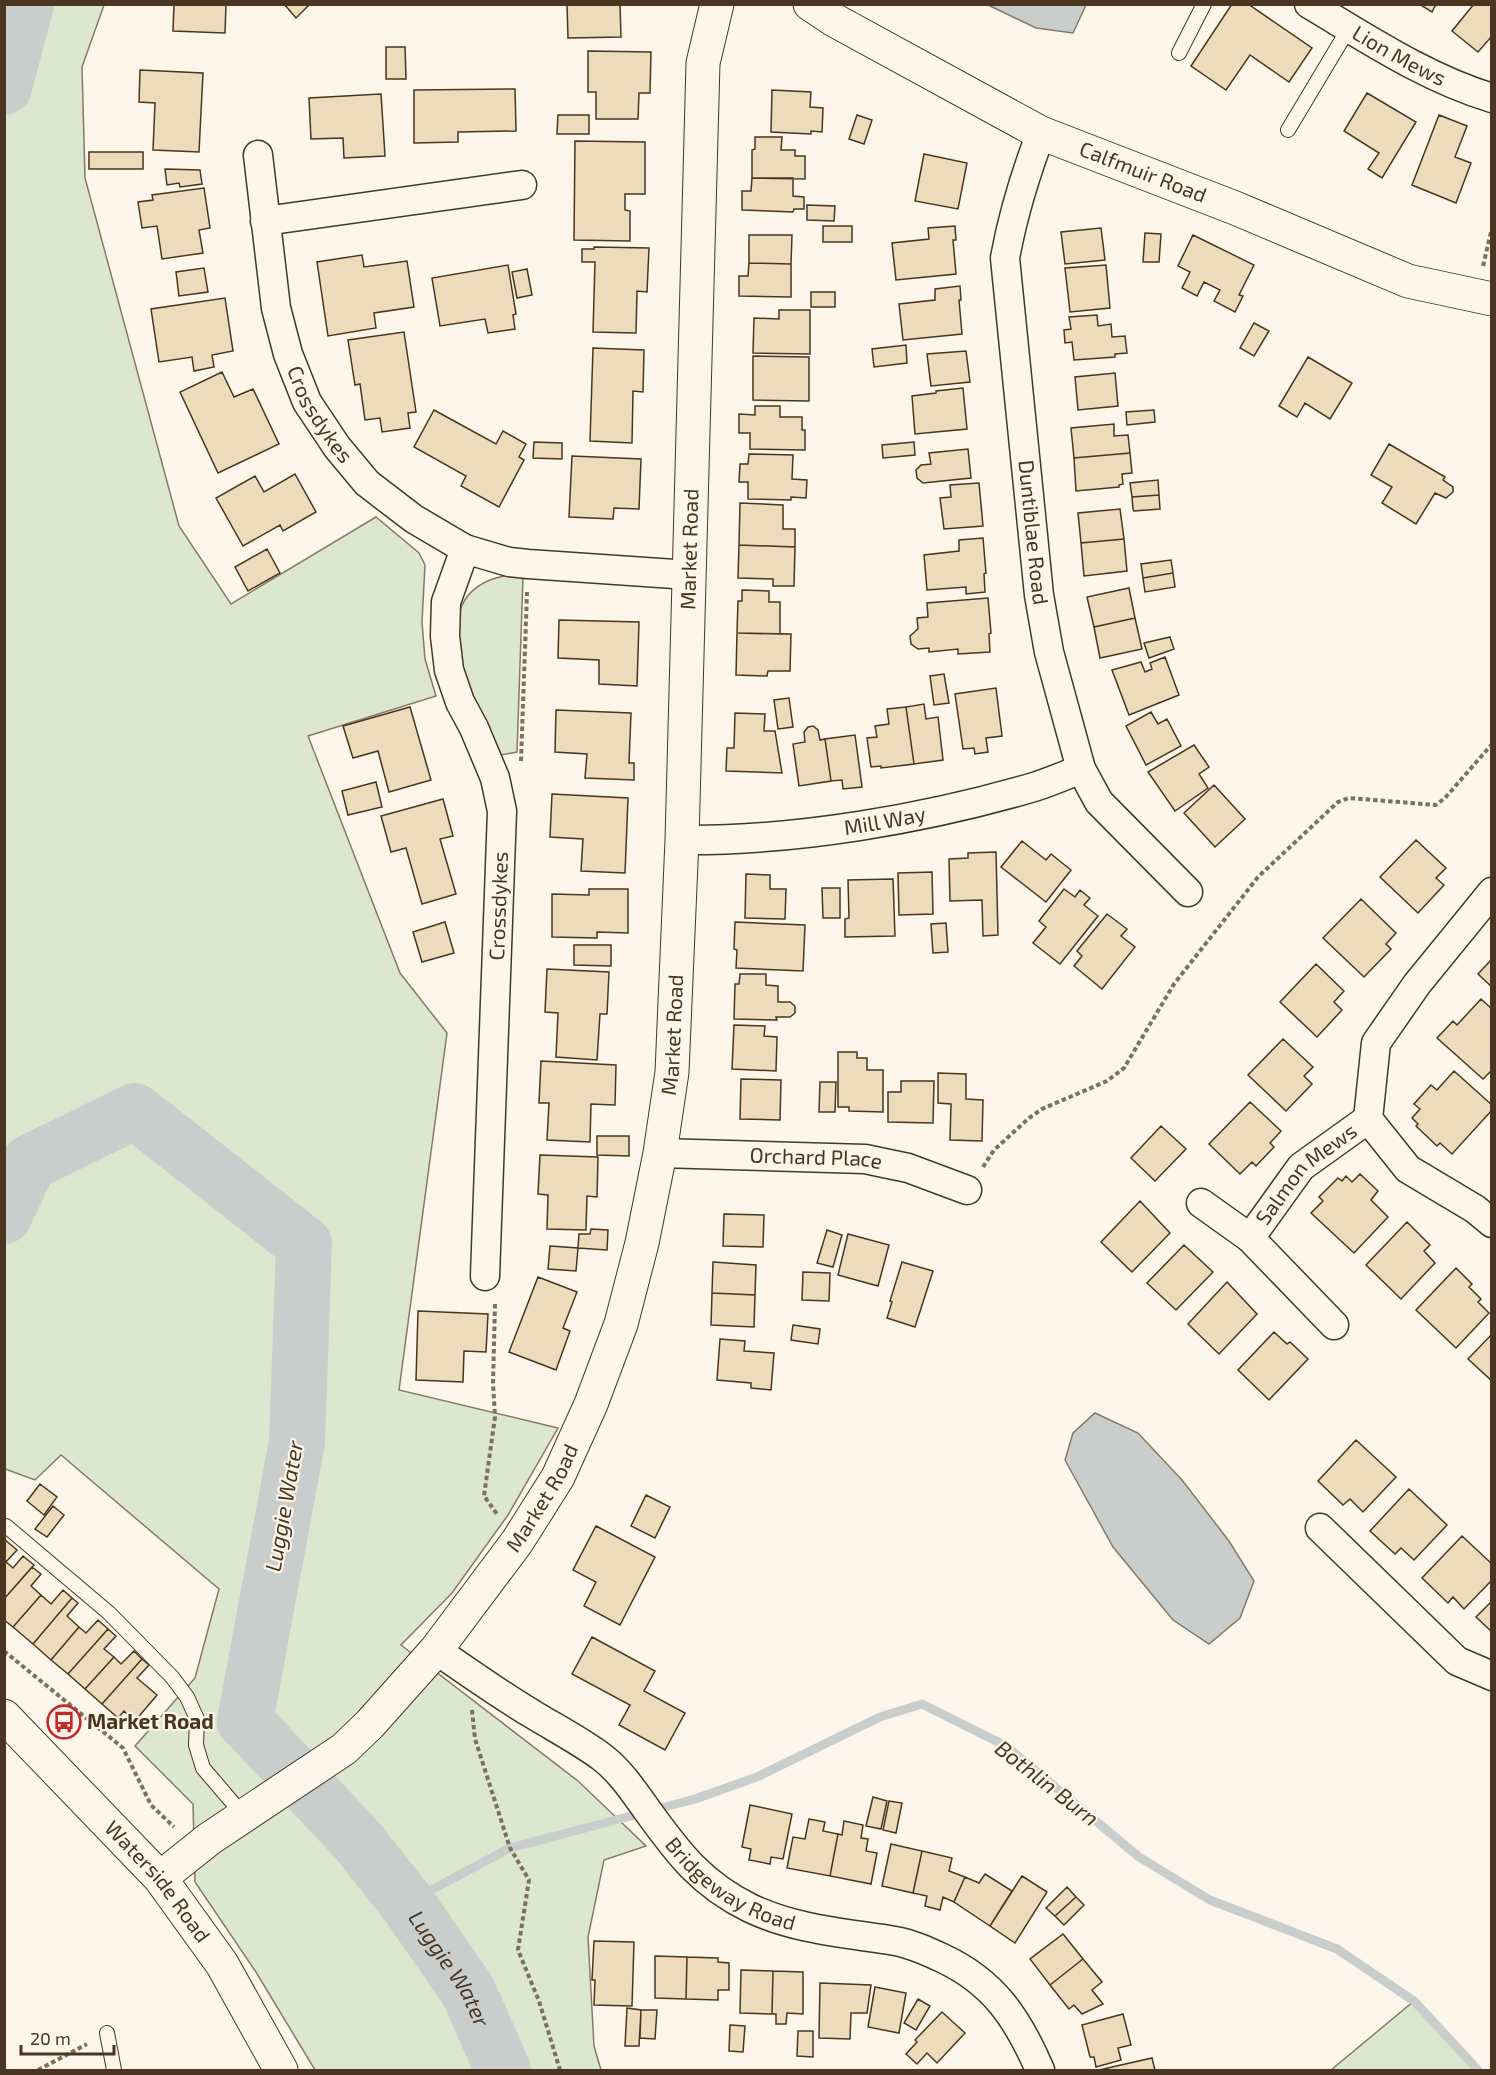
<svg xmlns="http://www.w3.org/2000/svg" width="1496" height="2075" font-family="'Exo 2',sans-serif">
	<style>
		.green { fill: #dce7d0; stroke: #887966; stroke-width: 1.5 }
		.water { fill: #c9cecd; stroke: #887966; stroke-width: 1.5 }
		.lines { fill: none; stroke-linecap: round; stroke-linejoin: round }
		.stream { stroke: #c9cecd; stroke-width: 9 }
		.river { stroke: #c9cecd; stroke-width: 56 }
		.building { fill: #ecdcbc; stroke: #4a3520; stroke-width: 1.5 }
		.lane-casing { stroke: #4a3520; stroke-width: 16 }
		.street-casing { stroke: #4a3520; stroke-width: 31 }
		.secondary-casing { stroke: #4a3520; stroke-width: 35 }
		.path { stroke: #7f6f5c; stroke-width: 4; stroke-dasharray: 4.5 3; stroke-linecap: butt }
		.lane { stroke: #fbf6e9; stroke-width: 14 }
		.street { stroke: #fbf6e9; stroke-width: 28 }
		.secondary { stroke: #fbf6e9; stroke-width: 33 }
		.labels { text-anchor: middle; stroke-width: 4.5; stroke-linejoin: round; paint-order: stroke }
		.street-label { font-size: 21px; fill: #4a3520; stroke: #fbf6e9 }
		.poi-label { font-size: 21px; font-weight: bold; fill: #4a3520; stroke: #fbf6e9; text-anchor: start }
		.water-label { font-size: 22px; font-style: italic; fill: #4a3520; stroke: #fbf6e9 }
	</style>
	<rect width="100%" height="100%" fill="#fbf6e9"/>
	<!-- green -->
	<path class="green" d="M4 5H104L82 67 85 178 179 526 231 604 376 517 419 553 425 565 422 622 425 659 436 696 308 736 400 973 447 1033 399 1390 558 1428 508 1515 452 1593 401 1645 578 1781 646 1846 604 1860 588 1937 594 2046 601 2070H315L256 1972 195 1882 193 1804 135 1746 195 1678 219 1589 61 1455 35 1480 5 1469Z
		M509 575 523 577 517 752 501 755C476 703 412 591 509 575Z
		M1414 2001 1478 2070H1331Z"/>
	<!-- water -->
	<path class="water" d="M988 5H1086L1073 33 1036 28Z
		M1095 1413 1138 1433 1182 1480 1229 1541 1254 1581 1240 1618 1209 1644 1173 1620 1113 1547 1065 1460 1073 1433Z"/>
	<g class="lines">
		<!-- stream -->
		<path class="stream" d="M407 1903 510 1848 695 1799 757 1777 880 1717 922 1704 1006 1746 1139 1857 1210 1900 1337 1949 1414 2001 1478 2070"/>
		<!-- river -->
		<g class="river">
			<path d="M4 87 26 4"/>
			<path id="s1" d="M4 1216 29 1163 135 1111 304 1244 297 1442 245 1721 357 1840 407 1903 468 1991 503 2070"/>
		</g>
	</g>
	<!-- building -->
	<path class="building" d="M174 4H226L225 33 173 31Z
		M284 4H310L296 18Z
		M567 4H620L621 37 568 38Z
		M1232 4H1248L1312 48 1289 82 1250 55 1226 90 1191 66Z
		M1419 4H1436L1432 12Z
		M1474 4H1492V36L1478 52 1452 31Z
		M386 47H405L406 79H386Z
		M588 51 651 52 650 93H639L638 119H596V92H588Z
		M140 70 203 73 199 152 153 150 155 103 139 102Z
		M515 89 516 131 458 132V142L414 143V90Z
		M772 90 811 92 810 107 823 108 822 132 811 131V134L771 132Z
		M1367 93 1416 122 1382 178 1368 169 1379 153 1344 131Z
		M381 94 385 156 344 158 343 138 311 139 309 98Z
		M558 115H589V134H557Z
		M857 115 872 120 864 144 849 139Z
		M1439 115 1467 126 1455 157 1471 163 1456 203 1412 185Z
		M755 137H782L781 150H795V156H805V179L752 178V150L755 149Z
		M575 141 645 142V194H625V210L630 211V241L574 240Z
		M89 152H143V169H89Z
		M924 154 967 163 958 209 915 201Z
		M165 169 200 170 202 184 180 187 179 183 167 185Z
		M752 178H793V196L804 197V209H794L793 212 742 210V191H751Z
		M204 188 210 228 199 230 203 253 162 259 157 226 142 228 138 202 153 200 152 195Z
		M807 205 835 206 834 221 807 220Z
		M823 226H852V242H823Z
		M955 226 956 240H953L956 274 896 280 892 243 929 239 928 228Z
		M1101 228 1105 260 1065 264 1061 232Z
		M1145 233 1161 234 1159 262H1143Z
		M749 235H792L791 264 749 263Z
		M1193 235 1254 265 1239 295 1243 296 1235 312 1214 301 1220 290 1204 282 1197 296 1182 288 1190 272 1178 266Z
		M594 247 649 248 647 292 637 291 636 333 593 332 595 262H582V249H594Z
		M362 255 364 267 407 261 414 307 374 313 376 328 328 336 317 262Z
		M749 263 791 264V297L739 296V276H748Z
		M508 265 516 314 513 315 515 329 488 333 485 319 440 326 432 278Z
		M1106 265 1110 308 1070 312 1065 268Z
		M204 268 208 292 179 296 176 272Z
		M527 269 532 295 517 298 512 272Z
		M960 286 961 300H959L962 334 903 340 899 304 935 300V289Z
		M811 292H835V307H811Z
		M225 298 233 351 212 355 214 367 194 371 192 357 159 362 151 309Z
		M779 310H810V354L753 353 754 318 779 319Z
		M1097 315 1098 326 1111 324 1112 337 1125 336 1127 353 1115 354V357L1074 360 1072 342 1065 343 1064 330 1071 329 1069 317Z
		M1254 323 1269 331 1254 356 1240 348Z
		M404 332 416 412 408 413 410 428 382 432 380 418 365 420 360 384 355 385 348 340Z
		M906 345 907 363 874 367 872 349Z
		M593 348 644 350 643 392 633 391 632 443 590 441Z
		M966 351 970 382 931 386 927 354Z
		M753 356 809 357V401L753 400Z
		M1308 357 1352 383 1330 419 1305 403 1297 417 1279 406Z
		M222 372 234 397 253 389 279 444 218 473 180 392Z
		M1115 373 1118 406 1078 410 1075 377Z
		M963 388 967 429 915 434 912 396 936 393V391Z
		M755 406H780V417H802V430H805V450L750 449V433H739V414L755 415Z
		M434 410 496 444 503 431 526 444 519 457 524 460 499 507 461 486 466 476 414 447Z
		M1154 410 1155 422 1127 425 1126 412Z
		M1114 424V436L1128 435 1130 453 1074 458 1071 428Z
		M534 442 562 443V459L533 458Z
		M914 442 915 455 883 458 882 445Z
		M1389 444 1445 477 1443 480 1453 487V492L1446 498 1435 493 1416 524 1382 503 1392 487 1371 475Z
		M968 449 971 478 923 483 917 478 916 470 921 465 931 464 929 453Z
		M1130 453 1132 473 1122 474 1123 484 1119 485V487L1076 491 1074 458Z
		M749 454 793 455 792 479 807 480 806 498 791 497V500L748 499V482H739L740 464H748Z
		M572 456 641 459 639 509 614 508 613 519 569 517Z
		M295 474 316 512 283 531 280 525 243 546 216 498 255 476 264 492Z
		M1158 480 1159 495 1132 497 1130 483Z
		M979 483 983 526 944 529 940 498 951 497 950 485Z
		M1159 495 1160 509 1134 511 1133 509 1132 497Z
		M740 503 783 505V529H795V547L739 545Z
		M1120 509 1124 539 1081 543 1078 513Z
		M983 538 986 573 984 574 985 592 966 594V587L927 590 924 555 959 551V540Z
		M1124 539 1127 571 1084 576 1081 543Z
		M739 545 795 547 794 586H773V579L738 578Z
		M267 549 280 573 248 591 235 567Z
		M1171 560 1173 573 1143 578 1141 564Z
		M1173 573 1175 587 1145 592 1143 578Z
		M1129 588 1135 618 1094 627 1087 597Z
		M742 590 769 591V602H780V634L737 633 738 601H742Z
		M988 598 991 633 989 634 990 652 958 654V649L929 652V648L918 649 911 644 910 636 918 629 917 618 928 617 927 603Z
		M1135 618 1142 649 1100 658 1094 627Z
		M559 620 639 622 637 686 599 684V660L558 658Z
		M737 633 791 634 790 671H768L767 676 736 675Z
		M1170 637 1174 649 1149 658 1144 643Z
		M1165 657 1179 695 1129 715 1112 670 1141 662 1145 672 1152 669 1150 663Z
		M944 674 949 703 934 705 930 676Z
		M996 688 1002 736 986 738 988 752 975 754 974 748 963 749 955 694Z
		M789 698 793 727 778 729 774 700Z
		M924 704 926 719 938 717 943 760 914 764 906 707Z
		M410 707 431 780 389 792 378 751 353 758 343 726Z
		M906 707 914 764 881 768V766L871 767 867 738 877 737 875 726 889 724 887 709Z
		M556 710 631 713 629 763H634V780L585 778 587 754 555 752Z
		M1151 712 1158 724 1167 719 1181 746 1146 765 1126 726Z
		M735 713 765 714 764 731H775L782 773 726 771 727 748H734Z
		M813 726 818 730 820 740 825 739 831 781 799 786 793 744 805 742 804 732 808 727Z
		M855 735 862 787 843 789 842 780 831 781 825 739Z
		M1194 745 1209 767 1199 774 1208 788 1175 811 1148 772Z
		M376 782 382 807 348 815 342 791Z
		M1214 785 1245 819 1215 847 1184 813Z
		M552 794 628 798 625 873 581 871 583 839 550 837Z
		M443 799 453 836 440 839 456 894 422 904 406 848 391 852 381 816Z
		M1416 840 1446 868 1436 878 1444 885 1418 913 1380 877Z
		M1022 841 1046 860 1051 854 1071 870 1046 902 1001 867Z
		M996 852 998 935 983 936 982 900 950 901 949 859 968 858V853Z
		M932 872 933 914 899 915 898 873Z
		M746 874 770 875V889H786L785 919 745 918Z
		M893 879 895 936 845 937V919L849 918 848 880Z
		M822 888H840V918H823Z
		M589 889H628V933L597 932V938L552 937V894L589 895Z
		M1064 889 1075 897 1080 890 1090 898 1084 905 1098 916 1060 964 1033 943 1046 927 1039 921Z
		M1361 899 1396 933 1386 944 1391 949 1364 977 1323 938Z
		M1107 914 1127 929 1121 936 1135 947 1102 989 1074 966 1082 956 1077 951Z
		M445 922 454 953 422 962 413 932Z
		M735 922 805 925 803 971 736 968 737 950 734 949Z
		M946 923 948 952 933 953 931 924Z
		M574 945H611V966L574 965Z
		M1492 959V987L1478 974Z
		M1316 964 1344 991 1334 1002 1342 1010 1317 1037 1280 1002Z
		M547 969 609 972 607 1014H600L597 1060 556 1057 558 1013 545 1012Z
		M740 974H766V985L778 986V1002H790L795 1006V1013L790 1017H776L777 1020 734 1019 735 984H739Z
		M1481 999 1492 1009V1070L1483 1079 1437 1038 1453 1021 1457 1025Z
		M734 1025 765 1026 764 1036 777 1037 776 1071 732 1069Z
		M1283 1039 1313 1067 1304 1076 1312 1084 1286 1111 1248 1075Z
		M838 1052H857V1058H867V1070H883V1112L849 1111V1107H838Z
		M541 1061 616 1065 615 1105 591 1104 590 1142 547 1140 549 1103H539Z
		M1454 1071 1492 1105V1110L1452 1154 1440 1143 1437 1146 1416 1126 1418 1124 1412 1118 1420 1109 1414 1104 1431 1085 1437 1090Z
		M938 1073 966 1074V1099L983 1100 982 1141 950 1140 951 1104 938 1103Z
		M741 1079 781 1080 780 1120 740 1119Z
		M901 1081H934L933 1123 888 1122V1092H901Z
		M820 1082H836L835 1112H819Z
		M1250 1102 1281 1131 1270 1143 1274 1147 1256 1166 1252 1162 1240 1174 1209 1144Z
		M1161 1126 1186 1149 1155 1181 1131 1158Z
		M597 1136H629V1156L597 1155Z
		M540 1155 598 1157 597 1197 587 1196 586 1230 547 1229 548 1195 538 1194Z
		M1360 1174 1378 1191 1371 1200 1388 1217 1354 1253 1311 1213 1323 1201 1319 1197 1338 1178 1342 1181 1346 1176 1352 1182Z
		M1140 1201 1170 1233 1132 1272 1101 1242Z
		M724 1214 764 1215 763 1247 723 1246Z
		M1407 1222 1430 1245 1424 1251 1435 1263 1401 1299 1366 1265Z
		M591 1229 608 1230 607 1250 578 1248 579 1234H590Z
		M827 1230 842 1235 833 1267 817 1263Z
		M848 1234 889 1245 878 1286 838 1275Z
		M1184 1245 1213 1272 1176 1310 1147 1283Z
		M550 1246 578 1248 576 1271 548 1269Z
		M713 1262 756 1265 755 1295 712 1293Z
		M902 1262 933 1271 915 1327 887 1318 892 1302 890 1301Z
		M1456 1268 1472 1284 1469 1287 1481 1299 1478 1302 1489 1313 1456 1348 1416 1310Z
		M803 1272 830 1273 829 1301 802 1300Z
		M538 1277 577 1292 563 1328 570 1331 556 1370 509 1352Z
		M1227 1282 1257 1314 1219 1354 1188 1324Z
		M712 1293 755 1295 754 1327 711 1325Z
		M418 1311 488 1314 486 1352 464 1351 463 1382 416 1380Z
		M793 1325 820 1329 818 1344 791 1340Z
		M1274 1332 1287 1344 1290 1342 1308 1359 1269 1400 1238 1370Z
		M1492 1334V1381L1468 1359Z
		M720 1339 745 1341 744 1351 774 1353 771 1390 751 1388V1383L717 1380Z
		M1356 1440 1396 1477 1363 1512 1350 1499 1343 1505 1318 1481Z
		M40 1484 57 1497 44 1515 27 1501Z
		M1409 1489 1447 1525 1414 1560 1401 1548 1395 1554 1370 1531Z
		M646 1495 670 1507 655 1538 631 1526Z
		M53 1506 64 1515 47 1537 35 1529Z
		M596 1526 655 1557 620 1625 584 1606 596 1582 573 1570Z
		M1462 1536 1492 1564V1580L1464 1609 1453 1597 1448 1603 1422 1578Z
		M4 1539 17 1550 4 1564Z
		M23 1556 34 1565 4 1599V1564L6 1562 13 1568Z
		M32 1567 41 1574 31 1586 41 1595 13 1627 4 1620V1599Z
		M63 1590 72 1598 33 1644 13 1627 41 1595 51 1604Z
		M72 1598 78 1603 67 1616 79 1627 51 1660 33 1644Z
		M1492 1601V1632L1476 1617Z
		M98 1620 108 1629 68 1674 51 1660 79 1627 86 1633Z
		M108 1629 116 1636 104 1649 114 1657 85 1689 68 1674Z
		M592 1637 655 1671 644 1691 685 1713 665 1750 619 1725 630 1705 572 1674Z
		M134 1651 142 1659 102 1704 85 1689 114 1657 121 1664Z
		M142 1659 149 1665 137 1678 157 1695 135 1721 124 1711 118 1718 102 1704Z
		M873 1797 887 1801 881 1829 866 1826Z
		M889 1801 902 1803 896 1833 883 1830Z
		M750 1805 792 1814 783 1859 771 1857 770 1864 749 1860 751 1849 742 1847Z
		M809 1819 825 1822 823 1831 838 1834 830 1876 787 1868 793 1837 805 1839Z
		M844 1821 863 1825 861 1838 868 1839 866 1851 877 1853 871 1884 830 1876 838 1834 842 1835Z
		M891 1844 922 1851 913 1893 882 1886Z
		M922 1851 952 1858 949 1871 965 1877 954 1902 943 1897 940 1910 925 1906 927 1896 913 1893Z
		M985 1874 1012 1891 990 1926 954 1902 965 1877 979 1883Z
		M1022 1876 1047 1892 1015 1943 990 1926Z
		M1067 1887 1076 1897 1055 1916 1046 1908Z
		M1076 1897 1084 1905 1064 1925 1055 1916Z
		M1063 1934 1083 1959 1050 1985 1030 1959Z
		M594 1941 634 1942 632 2006 594 2005 595 1980H592Z
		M655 1956 687 1957 686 1999 655 1998Z
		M687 1957 718 1958V1962L729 1963V1990H718V2000L686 1999Z
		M1083 1959 1102 1982 1092 1990 1103 2004 1082 2014 1074 2005 1069 2009 1050 1985Z
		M741 1970 773 1971 772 2014 740 2013Z
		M773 1971 803 1972V2014L787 2013 786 2024H776V2014H772Z
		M820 1983 871 1985 867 2013H851L850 2039 819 2038Z
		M875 1987 906 1993 899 2033 868 2027Z
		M918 1999 930 2006 916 2030 904 2023Z
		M627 2008 641 2010 639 2046H625Z
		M641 2010H657L655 2039 640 2038Z
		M942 2012 965 2033 937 2063 927 2053 917 2064 906 2054 917 2042 915 2040Z
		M1123 2014 1131 2045 1118 2048 1121 2060 1096 2067 1094 2057H1090L1082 2025Z
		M730 2025 745 2026 743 2052 729 2051Z
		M798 2031H813V2057L797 2056Z
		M1152 2058 1155 2070H1099Z"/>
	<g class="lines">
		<defs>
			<path id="lane" d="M1179 53 1204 4
				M1288 130 1349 28
				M6 1526 109 1613 172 1677 187 1697 197 1719 196 1745 203 1768 244 1816
				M107 2033 114 2070"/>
			<g id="street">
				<path id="s2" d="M1309 4C1368 39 1426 78 1492 98"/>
				<path id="s3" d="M1041 133C1025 175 1013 214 1005 258L1039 595 1049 652 1081 769 1099 802 1188 892"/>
				<path id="s4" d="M258 155 276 308 288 354 307 402 337 447 367 483 414 519 465 549 446 602 445 636 449 670 460 702 474 728 495 778 502 811 485 1276"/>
				<path d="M265 221 522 185"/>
				<path d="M465 549 509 562 528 564 689 575"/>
				<path id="s5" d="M682 840C796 841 925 819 1034 787 1050 782 1066 775 1081 769"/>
				<path d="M1492 892 1417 984 1376 1043 1368 1119 1408 1169 1475 1209 1492 1223"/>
				<path id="s6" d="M660 1153 865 1159 908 1168 967 1190"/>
				<path d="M1201 1203 1250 1238 1334 1325"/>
				<path id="s7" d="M1250 1238 1301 1167 1368 1119"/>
				<path d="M1320 1528 1457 1661 1492 1676"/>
				<path id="s8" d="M436 1650C468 1672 500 1695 534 1715 557 1729 582 1742 603 1758 621 1772 634 1792 647 1810 678 1853 701 1884 750 1908 796 1930 846 1933 895 1941 912 1944 927 1951 942 1958 994 1982 1018 2019 1040 2070"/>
			</g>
			<g id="secondary">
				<path id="s9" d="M810 4 834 20 1041 133 1235 208 1408 281 1492 299"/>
				<path id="s10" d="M4 1716 160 1878 222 1964 281 2070"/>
				<path id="s11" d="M160 1878 209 1839 344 1749 370 1724 436 1650 517 1542 558 1477 591 1404 621 1324 642 1243 660 1153 672 1072 682 840 703 63 717 4"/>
			</g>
		</defs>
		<!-- lane casing -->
		<use href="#lane" class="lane-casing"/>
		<!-- street casing -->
		<use href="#street" class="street-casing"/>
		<!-- secondary casing -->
		<use href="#secondary" class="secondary-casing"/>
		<!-- path -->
		<path class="path" d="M1483 266 1492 228
			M521 761 527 592
			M983 1167 994 1150 1029 1118 1042 1109 1107 1081 1124 1068 1174 984 1258 877 1338 802 1349 798 1436 805 1445 798 1492 744
			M495 1304 493 1383 495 1417 484 1496 497 1514
			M4 1651 123 1748 151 1805 174 1827
			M472 1710 475 1739 510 1848 529 1880 518 1950 539 2001 560 2070
			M38 2070 87 2044"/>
		<!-- lane -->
		<use href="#lane" class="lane"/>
		<!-- street -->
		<use href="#street" class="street"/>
		<!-- secondary -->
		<use href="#secondary" class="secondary"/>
	</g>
	<!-- icons -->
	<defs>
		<symbol id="bus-ring" viewBox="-11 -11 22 22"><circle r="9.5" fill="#fbf6e9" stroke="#c62828" stroke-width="1.5"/><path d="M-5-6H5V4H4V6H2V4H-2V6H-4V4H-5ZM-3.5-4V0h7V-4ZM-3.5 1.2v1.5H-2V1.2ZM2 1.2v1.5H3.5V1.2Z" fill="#c62828"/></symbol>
	</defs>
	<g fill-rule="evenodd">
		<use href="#bus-ring" x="45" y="1703" width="38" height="38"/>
	</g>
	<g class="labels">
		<!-- street labels -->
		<g class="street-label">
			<text dy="7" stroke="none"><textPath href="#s2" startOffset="104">Lion Mews</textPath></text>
			<text dy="7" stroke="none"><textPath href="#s9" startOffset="374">Calfmuir Road</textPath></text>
			<text dy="7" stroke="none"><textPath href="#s4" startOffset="270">Crossdykes</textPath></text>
			<text dy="7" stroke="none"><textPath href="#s3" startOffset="406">Duntiblae Road</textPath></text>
			<text dy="7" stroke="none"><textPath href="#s11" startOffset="1518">Market Road</textPath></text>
			<text dy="7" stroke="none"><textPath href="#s5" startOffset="204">Mill Way</textPath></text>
			<text transform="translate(499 906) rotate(-88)" y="7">Crossdykes</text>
			<text dy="7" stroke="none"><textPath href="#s11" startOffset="1032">Market Road</textPath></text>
			<text dy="7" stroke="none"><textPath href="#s6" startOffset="156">Orchard Place</textPath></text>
			<text dy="7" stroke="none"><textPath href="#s7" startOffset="86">Salmon Mews</textPath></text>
			<text dy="7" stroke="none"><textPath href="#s11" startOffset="546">Market Road</textPath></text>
			<text dy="7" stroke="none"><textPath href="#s8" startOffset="382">Bridgeway Road</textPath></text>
			<text dy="7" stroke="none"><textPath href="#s10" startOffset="226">Waterside Road</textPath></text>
		</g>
		<!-- poi labels -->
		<g class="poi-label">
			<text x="87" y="1729">Market Road</text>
		</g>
		<!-- water labels -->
		<g class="water-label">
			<text transform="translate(284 1506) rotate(-80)" y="8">Luggie Water</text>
			<text transform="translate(1047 1783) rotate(38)" y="8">Bothlin Burn</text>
			<text dy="8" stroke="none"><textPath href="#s1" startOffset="1196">Luggie Water</textPath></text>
		</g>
	</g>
	<!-- border -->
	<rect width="1496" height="2075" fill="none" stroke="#4a3520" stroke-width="12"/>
	<!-- scale -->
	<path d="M21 2045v9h93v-9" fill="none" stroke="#4a3520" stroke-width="3"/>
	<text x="30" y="2045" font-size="18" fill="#4a3520" stroke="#fbf6e9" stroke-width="4.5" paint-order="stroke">20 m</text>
</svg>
